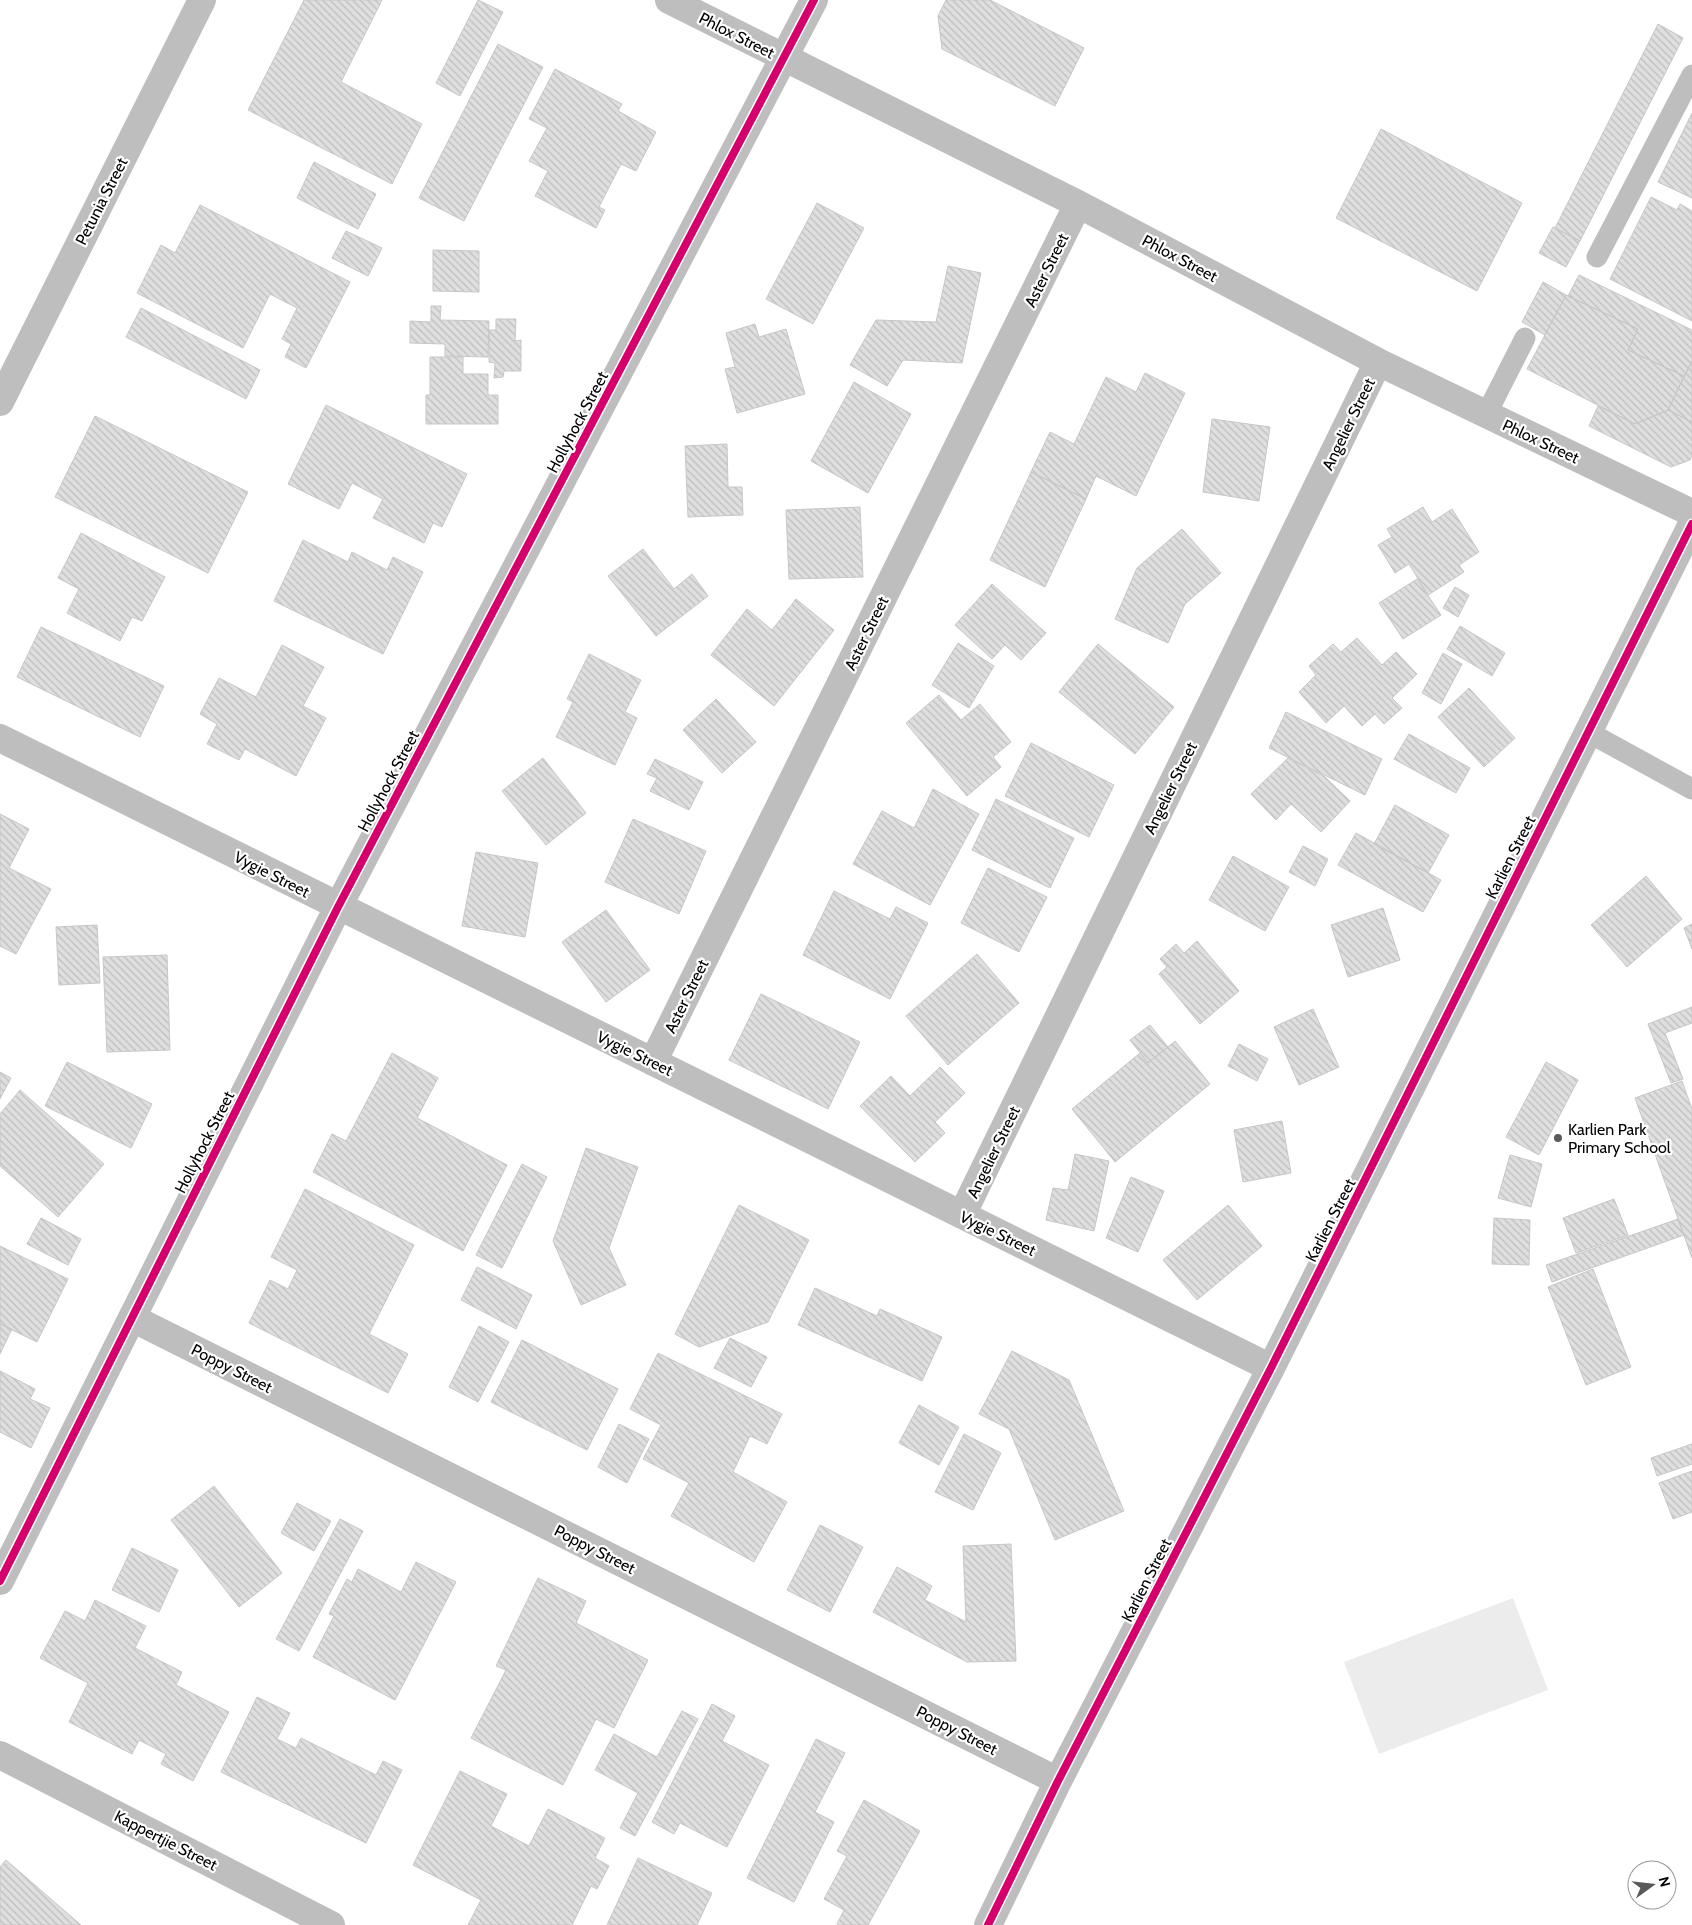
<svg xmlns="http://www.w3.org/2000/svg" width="1692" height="1925" font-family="Cabin,sans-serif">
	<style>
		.grass { fill: #ececec }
		.building { fill: url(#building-back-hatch); stroke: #c7c7c7 }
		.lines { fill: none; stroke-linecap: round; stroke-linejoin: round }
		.service { stroke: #bebebe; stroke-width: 21 }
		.minor { stroke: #bebebe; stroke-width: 28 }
		.cycleway-casing { stroke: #fff; stroke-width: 11 }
		.cycleway { stroke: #d6006c; stroke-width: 8 }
		.poi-dot { fill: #595959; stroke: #fff; stroke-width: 2 }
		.labels { text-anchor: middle; stroke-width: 4.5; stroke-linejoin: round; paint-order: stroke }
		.street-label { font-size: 16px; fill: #000; stroke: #fff }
		.poi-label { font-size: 16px; fill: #000; stroke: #fff; text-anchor: start }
	</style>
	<defs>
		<pattern id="building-back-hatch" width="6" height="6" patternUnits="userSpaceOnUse" patternTransform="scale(1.25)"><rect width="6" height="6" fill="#dfdfdf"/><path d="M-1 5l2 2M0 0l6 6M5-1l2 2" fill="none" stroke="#bebebe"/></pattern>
	</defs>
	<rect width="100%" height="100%" fill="#fff"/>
	<!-- grass -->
	<path class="grass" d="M1513 1598 1548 1690 1379 1754 1344 1662Z"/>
	<!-- building -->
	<path class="building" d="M304 0H382L341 82 422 124 392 184 248 110Z
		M478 0 503 12 460 96 436 83Z
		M946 0H990L1084 48 1055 106 942 49 938 16Z
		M1658 24 1683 38 1580 241 1555 228Z
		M498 44 543 67 464 221 419 198Z
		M555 69 622 104 618 111 656 132 636 171 621 164 599 207 605 210 596 228 535 196 548 171 529 161 547 128 529 119Z
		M1692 113V198L1658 182Z
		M1381 129 1522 203 1477 291 1336 218Z
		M314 162 376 194 358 229 297 198Z
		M1651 197 1677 210 1680 204 1692 211V321L1610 279Z
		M817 203 864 228 813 324 766 299Z
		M200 205 350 282 306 368 285 357 291 344 282 339 297 308 270 294 243 348 137 293 161 245 175 253Z
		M1553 227 1580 241 1566 267 1539 253Z
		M346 231 382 248 368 276 332 258Z
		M433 250 479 251V292L433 291Z
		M948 266 981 273 962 363 903 360 887 386 850 365 876 320 936 322Z
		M1579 275 1692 330V361L1684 376 1628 350 1638 329 1568 296Z
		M1543 282 1566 295 1545 335 1522 322Z
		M1566 295 1638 329 1628 350 1684 376 1668 410 1635 424 1527 369Z
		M431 306H441L440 320 489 321 488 357 445 356V344L410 343V321L431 322Z
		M141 308 260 370 246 399 126 337Z
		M496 319H516L515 341 521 340V371H504L503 377 494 378 495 363 489 362V330H496Z
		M755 324 759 337 786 329 805 394 737 413 725 369 735 367 726 333Z
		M430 357H463V374H488V395H498V424H426V395H430Z
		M1692 361V422L1668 410Z
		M1145 373 1185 393 1136 496 1096 476 1086 499 1031 472 1050 432 1074 444 1106 377 1136 392Z
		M854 382 911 414 868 493 811 461Z
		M326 405 467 474 442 527 433 523 424 543 373 518 383 499 352 483 339 509 288 484Z
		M1598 406 1635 424 1668 410 1692 422V455L1690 460 1671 467 1589 426Z
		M95 416 248 492 208 573 55 497Z
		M1212 419 1270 427 1259 501 1203 492Z
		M727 444 728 487H742L743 515 688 517 685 446Z
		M1031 472 1086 499 1045 587 990 560Z
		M860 507 863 577 789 579 786 510Z
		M1423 507 1432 522 1452 509 1479 552 1459 565 1464 572 1428 595 1409 564 1395 573 1378 545 1392 537 1387 529Z
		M1182 529 1221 573 1185 604 1168 643 1115 619 1137 568Z
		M81 533 165 577 142 621 132 617 120 641 67 613 79 589 58 578Z
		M303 540 348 562 352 552 387 570 393 557 423 572 383 654 274 601Z
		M643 549 674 589 692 574 708 596 656 636 608 576Z
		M1417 579 1441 615 1403 639 1379 603Z
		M992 584 1046 633 1021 660 1005 645 992 659 955 625Z
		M1455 587 1469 595 1458 617 1443 608Z
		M796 599 834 630 774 706 711 655 747 609 772 630Z
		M1460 626 1505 653 1492 676 1447 649Z
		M41 627 164 686 140 737 17 677Z
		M1357 638 1382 665 1396 652 1417 674 1392 698 1402 708 1384 724 1375 714 1362 726 1344 706 1326 723 1299 692 1316 675 1309 666 1333 644 1341 652Z
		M958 643 994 666 969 708 932 685Z
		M1098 644 1174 707 1135 754 1059 692Z
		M282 645 324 667 303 706 326 718 296 776 245 749 239 760 207 744 217 724 200 714 219 678 256 697Z
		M1443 653 1462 664 1441 704 1422 693Z
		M589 654 641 680 625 712 637 718 615 765 556 737 573 702 567 699Z
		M1469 688 1515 738 1484 767 1438 717Z
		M939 695 961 720 980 704 1011 742 993 757 1001 767 967 796 906 723Z
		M716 699 756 742 722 773 683 730Z
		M1286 712 1382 759 1365 795 1269 748Z
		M1409 734 1470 768 1456 793 1394 759Z
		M1031 743 1114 785 1089 837 1005 796Z
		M543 758 586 813 546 845 502 791Z
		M1288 758 1324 776 1350 801 1321 832 1291 804 1276 820 1251 794Z
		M655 759 703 782 689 810 650 791 657 778 647 774Z
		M933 789 979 814 930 905 853 864 882 811 914 828Z
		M996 799 1074 838 1050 888 972 850Z
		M1395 805 1449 835 1428 873 1374 844Z
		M0 814 29 829 9 868 51 889 16 954 0 946Z
		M633 819 706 851 679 914 605 882Z
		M1356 833 1441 880 1423 912 1338 865Z
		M1303 846 1328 859 1315 886 1289 872Z
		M476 852 538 863 525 937 462 926Z
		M1233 856 1289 887 1265 931 1209 900Z
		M988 868 1047 897 1019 952 961 923Z
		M1646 876 1682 919 1627 967 1591 925Z
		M834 891 890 919 896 907 928 923 890 999 803 955Z
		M1383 908 1400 960 1348 977 1331 925Z
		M606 910 650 970 606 1002 562 942Z
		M1692 924V949L1684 928Z
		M97 925 100 983 59 985 56 927Z
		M1197 941 1239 991 1200 1024 1159 974 1167 967 1160 959 1176 944 1184 953Z
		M977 954 1019 1003 948 1065 906 1016Z
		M167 955 170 1050 107 1052 103 957Z
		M761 994 860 1042 828 1109 729 1060Z
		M1692 1007V1023L1665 1033 1683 1079 1671 1083 1648 1024Z
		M1313 1009 1339 1067 1299 1085 1274 1027Z
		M1150 1025 1168 1047 1148 1063 1130 1040Z
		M1175 1041 1210 1084 1115 1162 1072 1109 1140 1053 1148 1063Z
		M1239 1044 1268 1059 1257 1081 1228 1066Z
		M392 1053 438 1078 417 1118 507 1165 463 1251 313 1172 332 1134 346 1141Z
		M67 1062 152 1104 131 1148 45 1106Z
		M1546 1062 1578 1080 1539 1155 1506 1137Z
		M940 1067 965 1093 935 1122 945 1133 915 1162 860 1106 891 1076 910 1096Z
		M0 1072 11 1078 0 1099Z
		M1682 1081 1692 1109V1258L1635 1098Z
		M20 1090 104 1164 58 1217 0 1166V1114Z
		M1282 1121 1291 1173 1243 1182 1234 1130Z
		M586 1148 638 1167 609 1248 626 1285 581 1305 553 1241Z
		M1075 1154 1109 1161 1094 1231 1046 1220 1053 1188 1068 1190Z
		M1510 1155 1542 1164 1531 1207 1498 1198Z
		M522 1164 547 1177 502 1268 476 1255Z
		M1131 1177 1164 1191 1138 1252 1106 1238Z
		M305 1189 414 1245 369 1334 408 1354 388 1393 249 1323 270 1280 288 1289 297 1270 271 1257Z
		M1614 1199 1628 1235 1576 1253 1563 1218Z
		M739 1205 809 1240 768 1322 699 1347 675 1334Z
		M1228 1205 1262 1246 1197 1300 1163 1260Z
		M41 1218 81 1239 68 1265 27 1244Z
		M1494 1218 1530 1220 1529 1265 1492 1264Z
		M1678 1219 1684 1235 1552 1282 1546 1265Z
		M0 1246 68 1279 37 1342 0 1324Z
		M477 1267 532 1295 516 1329 461 1300Z
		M1593 1269 1631 1367 1586 1385 1548 1287Z
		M815 1288 877 1316 880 1309 942 1337 922 1381 798 1325Z
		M0 1324 12 1329 0 1354Z
		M479 1326 509 1342 478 1402 449 1387Z
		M730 1338 767 1357 751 1387 714 1368Z
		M522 1340 618 1389 587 1450 491 1402Z
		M1012 1351 1069 1380 1124 1511 1055 1540 1009 1429 979 1414Z
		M658 1353 782 1414 767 1444 750 1436 733 1472 787 1502 754 1562 671 1516 689 1483 643 1459 661 1425 630 1409Z
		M0 1371 35 1389 30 1399 50 1408 31 1448 0 1432Z
		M919 1405 959 1427 939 1465 899 1443Z
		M619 1424 649 1439 627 1483 598 1467Z
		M964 1434 1001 1453 973 1510 935 1492Z
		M1692 1444V1464L1657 1476 1651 1458Z
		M1692 1471V1512L1673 1519 1659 1483Z
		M214 1486 282 1573 239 1607 171 1520Z
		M297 1503 331 1521 314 1551 281 1533Z
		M340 1519 363 1531 299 1651 276 1639Z
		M820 1525 863 1547 830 1612 787 1590Z
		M1011 1544 1016 1661 967 1662 873 1612 897 1567 932 1586 925 1600 966 1622 963 1546Z
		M132 1548 178 1570 159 1612 112 1590Z
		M416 1562 456 1582 395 1700 313 1657 334 1616 329 1614 347 1579 352 1582 358 1569 401 1592Z
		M538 1578 586 1601 576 1623 648 1660 614 1728 596 1719 563 1785 471 1738 506 1670 496 1666Z
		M95 1600 146 1626 135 1648 182 1672 176 1685 229 1712 193 1781 161 1764 166 1754 139 1740 132 1754 69 1722 88 1683 40 1658 65 1611 85 1621Z
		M257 1697 290 1713 277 1739 296 1748 301 1738 376 1775 383 1761 402 1770 366 1843 221 1772Z
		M712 1704 735 1716 722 1741 769 1765 727 1847 680 1823 674 1834 652 1822Z
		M682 1711 698 1719 635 1836 620 1828 638 1793 595 1770 614 1734 657 1757Z
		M816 1739 845 1753 815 1812 834 1822 794 1902 747 1878Z
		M460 1771 507 1794 491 1826 529 1846 548 1809 605 1838 595 1858 609 1866 597 1889 591 1886 572 1925H468L481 1900 413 1865Z
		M864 1800 920 1831 868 1925H839L837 1924 844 1910 824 1899 847 1856 837 1851Z
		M638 1858 712 1893 697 1925H607Z
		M6 1860 81 1925H0V1867Z"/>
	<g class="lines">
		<!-- service -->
		<path class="service" d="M1597 257 1692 75
			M1486 415 1525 338
			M1588 732 1692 789"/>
		<!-- minor -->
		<path class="minor" d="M669 0 1078 204 1378 362 1692 513
			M0 402 202 0
			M0 738 1271 1368
			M653 1062 1078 204
			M962 1215 1378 362
			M132 1318 1058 1781
			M0 1581 338 907 814 0
			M0 1755 331 1925
			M988 1925 1058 1781 1271 1368 1692 524"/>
		<defs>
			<path id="cycleway" d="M0 1581 338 907 814 0
				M988 1925 1058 1781 1271 1368 1692 524"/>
		</defs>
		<!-- cycleway casing -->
		<use href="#cycleway" class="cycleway-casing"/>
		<!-- cycleway -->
		<use href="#cycleway" class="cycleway"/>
	</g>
	<!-- markers -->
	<circle class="poi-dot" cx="1558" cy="1138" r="5"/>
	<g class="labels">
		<!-- street labels -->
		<g class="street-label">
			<text transform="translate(737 35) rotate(27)" y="6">Phlox Street</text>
			<text transform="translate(101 201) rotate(-63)" y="6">Petunia Street</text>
			<text transform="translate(1180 258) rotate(28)" y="6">Phlox Street</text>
			<text transform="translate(1046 270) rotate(-64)" y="6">Aster Street</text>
			<text transform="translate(577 422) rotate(-62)" y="6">Hollyhock Street</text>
			<text transform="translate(1348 424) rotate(-64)" y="6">Angelier Street</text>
			<text transform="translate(1541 441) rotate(25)" y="6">Phlox Street</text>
			<text transform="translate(866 633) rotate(-64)" y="6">Aster Street</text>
			<text transform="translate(388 781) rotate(-62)" y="6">Hollyhock Street</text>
			<text transform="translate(1170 788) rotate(-64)" y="6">Angelier Street</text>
			<text transform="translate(1510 857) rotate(-63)" y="6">Karlien Street</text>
			<text transform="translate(272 874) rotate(27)" y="6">Vygie Street</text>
			<text transform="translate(686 996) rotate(-64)" y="6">Aster Street</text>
			<text transform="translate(635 1053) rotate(26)" y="6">Vygie Street</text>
			<text transform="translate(204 1142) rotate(-63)" y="6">Hollyhock Street</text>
			<text transform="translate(993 1152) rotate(-64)" y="6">Angelier Street</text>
			<text transform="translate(1330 1220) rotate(-63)" y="6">Karlien Street</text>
			<text transform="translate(998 1233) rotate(26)" y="6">Vygie Street</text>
			<text transform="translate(232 1368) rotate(27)" y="6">Poppy Street</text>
			<text transform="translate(595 1549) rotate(27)" y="6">Poppy Street</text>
			<text transform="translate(1146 1580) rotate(-63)" y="6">Karlien Street</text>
			<text transform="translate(957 1730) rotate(27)" y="6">Poppy Street</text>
			<text transform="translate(166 1840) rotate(27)" y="6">Kappertjie Street</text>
		</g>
		<!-- poi labels -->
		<g class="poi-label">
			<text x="1568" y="1135">Karlien Park<tspan x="1568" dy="18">Primary School</tspan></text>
		</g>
	</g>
	<!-- north arrow -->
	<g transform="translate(1652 1885) rotate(75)"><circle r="24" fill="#ffffff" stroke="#999999"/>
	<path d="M0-4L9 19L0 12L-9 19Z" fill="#595959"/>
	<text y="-8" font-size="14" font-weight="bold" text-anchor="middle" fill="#000000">N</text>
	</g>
</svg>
